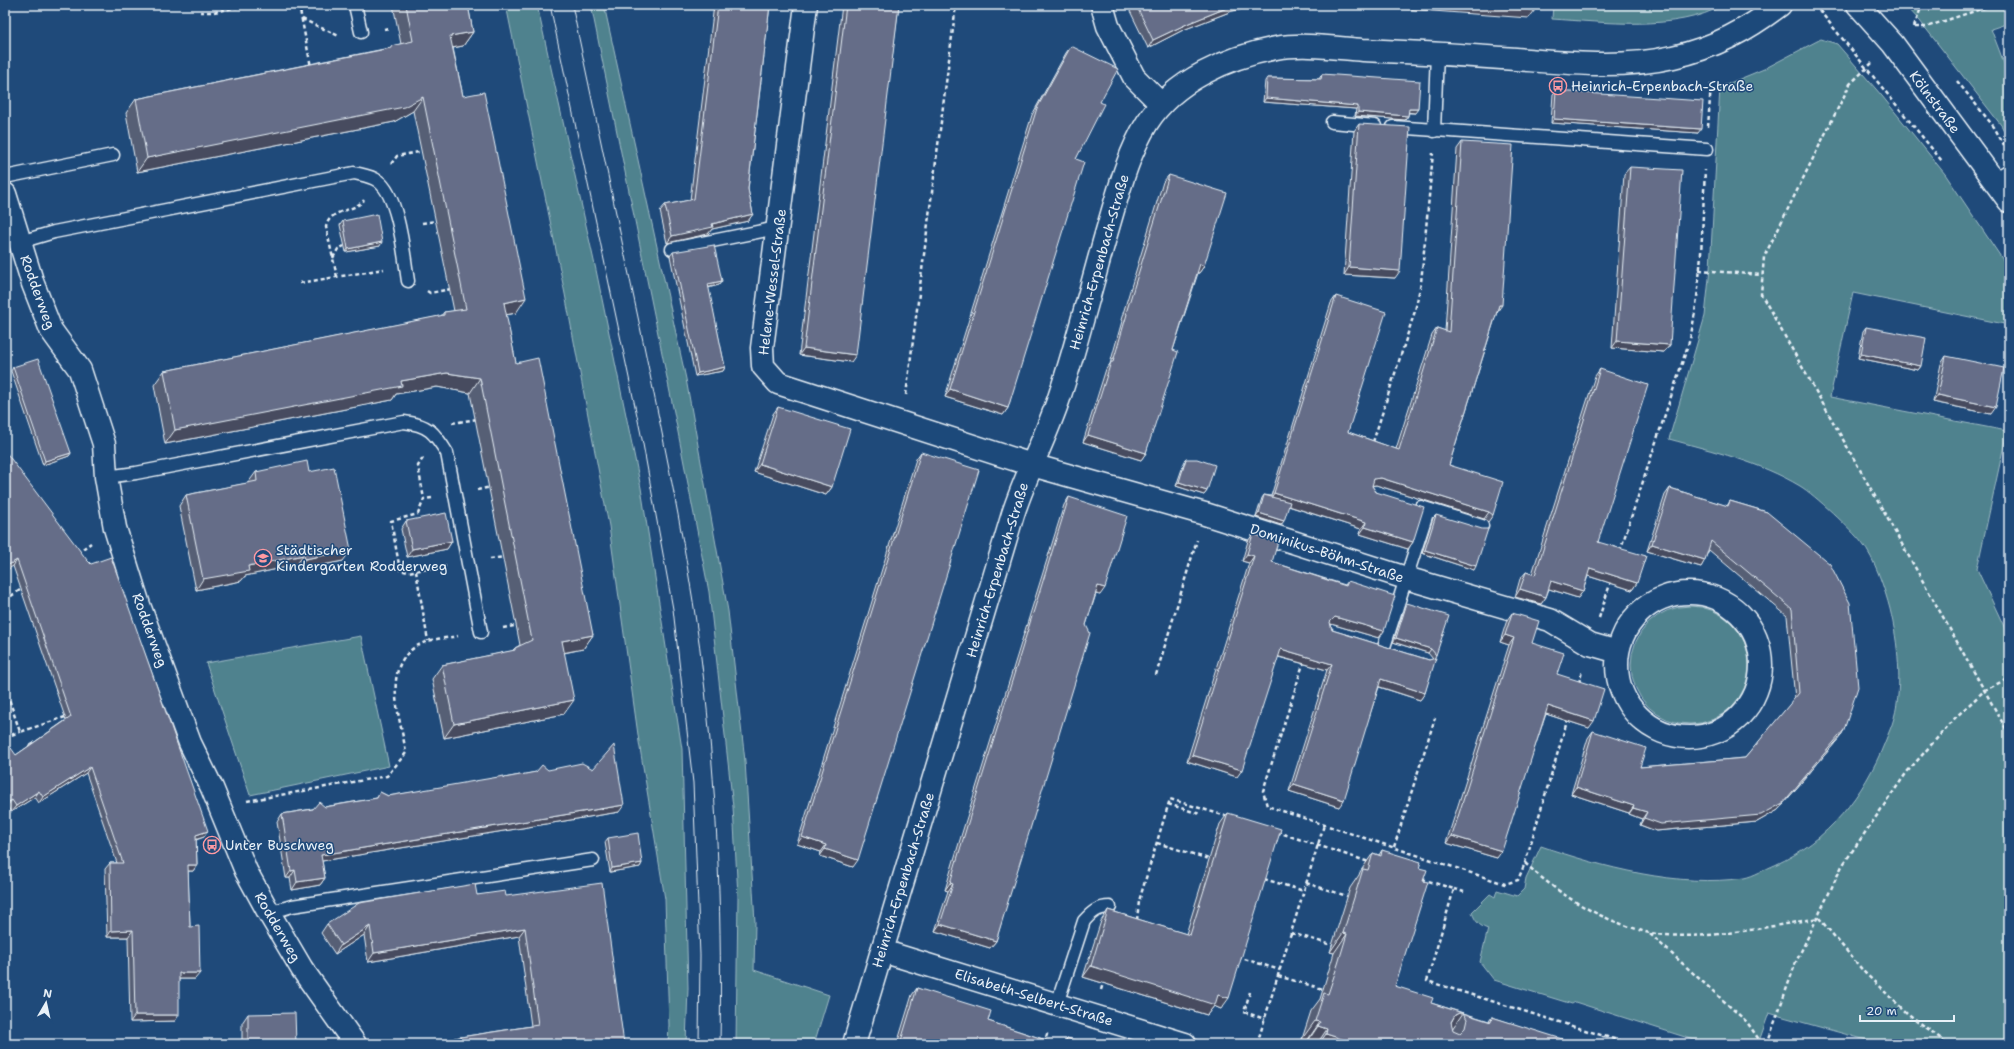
<svg xmlns="http://www.w3.org/2000/svg" width="2014" height="1049" font-family="'Shantell Sans',sans-serif">
	<style>
		.green { fill: #4f828e; stroke: #9cbac3 }
		.lines { fill: none; stroke-linecap: round; stroke-linejoin: round }
		.service-casing { stroke: #e8f1f8; stroke-width: 15 }
		.minor-casing { stroke: #e8f1f8; stroke-width: 25 }
		.tertiary-casing { stroke: #e8f1f8; stroke-width: 25 }
		.path { stroke: #e8f1f8; stroke-width: 2.5; stroke-dasharray: 4 3; stroke-linecap: butt }
		.service { stroke: #1f4a7a; stroke-width: 12 }
		.minor { stroke: #1f4a7a; stroke-width: 22 }
		.tertiary { stroke: #1f4a7a; stroke-width: 22 }
		.tram { stroke: #e8f1f8; stroke-width: 1 }
		.wall { fill: #575e75; stroke: #e8f1f8 }
		.shaded-wall { fill: #474c5f; stroke: #e8f1f8 }
		.building { fill: #656d88; stroke: #e8f1f8; fill-rule: evenodd }
		.labels { text-anchor: middle; stroke-width: 3; stroke-linejoin: round; paint-order: stroke }
		.poi-label { font-size: 14px; fill: #e8f1f8; stroke: #1f4a7a; text-anchor: start }
		.street-label { font-size: 14px; fill: #e8f1f8; stroke: #1f4a7a }
	</style>
	<rect width="100%" height="100%" fill="#1f4a7a"/>
	<filter id="ink" filterUnits="userSpaceOnUse"><feTurbulence type="fractalNoise" baseFrequency=".025" numOctaves="2"/><feDisplacementMap in="SourceGraphic" scale="8" xChannelSelector="R" yChannelSelector="G"/><feConvolveMatrix kernelMatrix="1 2 1 2 8 2 1 2 1" color-interpolation-filters="sRGB"/></filter>
	<g filter="url(#ink)">
		<!-- green -->
		<path class="green" d="M506 5H537L596 270 641 488 682 749 688 988 686 1044H668L669 1025 665 899 639 742 609 526 565 294Z
			M591 5H604L686 379 728 611 745 761 755 922 754 970 829 995 814 1044H736L738 896 733 807 709 592 676 422Z
			M1553 5H1723C1677 32 1603 22 1552 19Z
			M1905 5H2009V23L1991 29 2009 76V140L2001 125 1920 21Z
			M1821 39 1837 44 1882 96 1945 174 2009 269V325L1853 293 1830 397 2007 431 1977 569 2009 637V1044H1881L1769 1013 1758 1044H1707L1575 1002 1572 1004 1494 980 1480 962 1488 929C1479 926 1475 921 1472 912L1490 894 1495 897 1497 890 1517 896 1524 889 1526 878 1541 846C1601 867 1680 888 1744 878 1754 876 1765 869 1775 865 1828 841 1864 795 1885 742 1888 734 1892 726 1894 718 1903 685 1898 642 1890 609 1885 590 1875 559 1862 543 1851 529 1815 495 1800 486 1760 462 1713 451 1669 439L1705 316 1710 269 1720 87 1764 69Z
			M1631 665a59 59 0 1 1 118 0a59 59 0 1 1-118 0Z
			M361 636 389 766 250 795 206 663Z"/>
		<g class="lines">
			<defs>
				<path id="service" d="M355 5 361 32
					M1332 122 1375 126
					M1393 127 1707 149
					M1434 131 1437 53
					M5 177 113 155
					M1993 180 2009 170
					M20 242 54 232 354 173C362 175 371 176 378 181 399 196 404 256 408 281
					M672 249 777 228
					M106 477 136 473 404 422C429 425 434 432 447 453L481 632
					M1421 507 1482 526
					M1384 647 1428 510
					M269 913 292 906 593 860
					M1057 1004 1084 921C1092 912 1098 907 1110 907"/>
				<path id="minor" d="M806 5 762 348 763 366 778 383 1032 465 1205 514 1406 578 1550 620 1590 644 1618 652
					M1102 5 1108 26 1134 77 1161 104
					M5 194 33 284 51 330 80 370 104 444 106 477 115 528 139 605 190 743 212 788 246 871 269 913 302 969 355 1044
					M1617 665a72 72 0 1 1 144 0a72 72 0 1 1-144 0Z
					M882 951 1185 1044"/>
				<path id="tertiary" d="M1858 5 1893 44 2009 201
					M854 1044 1013 514C1026 474 1046 437 1059 398 1078 341 1092 282 1109 224 1119 190 1128 154 1147 123 1174 80 1229 57 1276 48 1304 43 1335 48 1363 50 1414 52 1465 55 1516 59 1568 63 1622 69 1673 57 1714 48 1747 30 1780 5"/>
			</defs>
			<!-- service casing -->
			<use href="#service" class="service-casing"/>
			<!-- minor casing -->
			<use href="#minor" class="minor-casing"/>
			<!-- tertiary casing -->
			<use href="#tertiary" class="tertiary-casing"/>
			<!-- path -->
			<path class="path" d="M299 5 311 67
				M1815 5 1942 161
				M200 12H214L248 5
				M302 19 339 36
				M1914 27 1922 5
				M1915 27H1926L1993 5
				M384 29 390 28
				M1872 63 1850 84 1764 257 1761 294 2009 734
				M1957 81 1994 127 2004 145
				M1708 127 1711 84
				M391 164 397 156 424 151
				M422 223 437 221
				M333 258 338 249 344 246
				M1699 270 1762 275
				M337 277 326 227C330 208 353 213 364 200
				M300 283 384 269
				M427 291 430 293 451 289
				M906 395 956 5
				M452 423 477 419
				M1373 442 1415 311 1421 283 1433 153
				M423 458 418 466 424 499
				M477 490 491 487
				M432 498 424 499 418 514 391 521 400 570 408 572 446 566
				M1620 551 1690 339C1702 284 1702 226 1705 170
				M77 553 91 543
				M490 559 505 557
				M416 571 428 641
				M5 600 23 588
				M1599 618 1611 581
				M1329 623 1332 624V631
				M503 628 520 625
				M1304 661 1263 791 1267 806 1505 884 1518 880 1525 863 1568 718
				M1156 675 1197 540
				M1579 683 1582 670
				M5 687 20 732 68 716
				M5 737 20 732
				M247 801 387 776 406 753C400 714 377 658 428 641 438 638 449 638 458 636
				M1168 804 1200 814
				M1277 832 1369 862
				M1157 843 1209 859
				M1394 847 1435 718
				M1525 863C1556 892 1590 914 1630 927 1637 929 1644 932 1650 933 1705 942 1764 927 1819 918L1865 973 1907 1013 1948 1044
				M1264 879 1304 891
				M1422 879 1454 889 1427 981 1630 1044
				M1306 883 1347 896
				M1454 889 1464 892
				M1137 920 1139 901 1170 799 1229 817
				M1291 933 1332 945
				M1650 934 1747 1022 1762 1044
				M1238 957 1280 970
				M1278 976 1323 989
				M1101 990 1104 980
				M1250 992 1244 1012 1265 1019
				M1044 1044 1048 1031
				M1257 1044 1324 825
				M1601 1044 1603 1036
				M1767 1044 1796 962 1842 866 1907 772 1956 717 1985 690 2009 678"/>
			<!-- service -->
			<use href="#service" class="service"/>
			<!-- minor -->
			<use href="#minor" class="minor"/>
			<!-- tertiary -->
			<use href="#tertiary" class="tertiary"/>
			<!-- tram -->
			<path class="tram" d="M550 5 643 444 673 609 693 783 700 955 699 1044
				M572 5C596 117 619 229 643 341 667 457 692 573 705 690 718 808 722 926 720 1044"/>
		</g>
		<!-- wall -->
		<path class="wall" d="M393 5H468L473 32 463 46 453 48 463 96 516 313 506 315 516 363 593 635 583 649 564 653V714L444 738 432 679 442 665 512 651 515 648 520 645 470 393 437 387 396 394 392 400 165 444 154 385 164 371 441 316 444 312 454 311 413 111 394 122 137 172 126 113 136 99 389 48 391 46 401 44Z
			M714 5H770L748 189 753 214 748 221 712 229 708 234 667 243 660 211 665 205 690 200Z
			M842 5H899L851 362 799 355Z
			M1131 5H1268L1232 11 1183 30 1148 48 1130 11Z
			M1071 46 1100 102 1076 159 1008 408 1003 415 945 397 1032 115 1066 53Z
			M1322 74 1415 113H1408V116L1405 120 1355 116 1356 109 1263 102 1265 81 1267 78 1319 79Z
			M1556 91 1698 133 1551 123 1553 94Z
			M1359 124 1395 278 1344 275 1354 131Z
			M1462 142 1497 312 1449 465 1493 515 1488 522 1484 519 1376 485 1372 486 1413 542 1408 549 1360 534 1361 529 1288 506 1281 525 1256 517 1262 498 1264 495 1271 496 1331 303 1336 296 1348 432 1396 449 1432 335 1437 328 1445 331 1457 149Z
			M1630 167 1670 345 1664 352 1612 348 1624 174Z
			M1169 175 1204 266 1199 273H1198L1173 350 1146 453 1141 460 1083 442 1106 369 1110 364 1122 321 1121 320 1163 182Z
			M343 221 380 246 346 252 340 225Z
			M673 252 719 285 708 288 725 367 723 371 695 376 670 256Z
			M1866 327 1921 366 1918 370 1858 358 1863 331Z
			M1946 356 1991 414 1933 402 1941 364Z
			M13 367 71 453 69 456 43 465 11 371Z
			M1600 369 1598 542 1637 583 1632 590 1588 576 1583 591 1578 598 1549 589 1546 597 1541 604 1515 597 1520 579 1526 572 1532 574 1595 376Z
			M778 407 832 487 826 495 754 472 773 414Z
			M5 451 204 837 196 840 197 865 193 871H188L190 927 195 979H179L175 1021 130 1022 128 937H107L105 869 110 863H117L86 773 39 803 35 797 11 812 7 806 5 808V752L16 755 66 720 13 566Z
			M921 452 853 867 820 856 821 852 797 844 916 459Z
			M1186 459 1207 491 1204 495 1176 486 1184 463Z
			M256 472H309L343 561 297 570 296 565 245 576 241 581 196 590 179 506 186 495 248 483Z
			M1670 488 1727 506 1730 501 1767 512 1844 730 1840 737 1778 810 1757 822 1656 831 1640 825 1642 819 1629 814V813L1571 794 1588 738 1593 731 1640 767 1745 758 1795 699 1787 616 1709 550 1701 567 1647 551 1665 495Z
			M1069 497 1100 595 1096 594 1086 625 996 941 990 948 935 931 948 891 945 890 962 833 1064 505Z
			M1436 515 1474 570 1422 553 1433 518Z
			M406 521 452 541 447 549 407 557 401 529Z
			M1253 534 1272 562 1345 585 1348 581 1379 638 1331 624 1332 630 1429 660 1433 659 1428 653 1393 642 1405 607 1407 603 1436 655 1434 659 1425 693 1420 700 1379 687 1339 807 1289 791 1327 670 1278 657 1237 777 1187 761 1249 563 1242 561 1248 541Z
			M1512 613 1532 643 1557 674 1589 728 1546 714 1497 858 1446 843 1509 645 1500 642 1507 620Z
			M548 770 619 812 322 861 325 878 320 885 292 890 290 878H286L277 822 282 814 377 798 380 792 388 796 504 778Z
			M1228 813 1221 1009 1214 1006 1207 1015 1083 977 1101 921 1108 910 1186 934 1220 824Z
			M608 838 642 863 640 867 610 872 605 842Z
			M1382 850 1419 868 1423 881 1395 986 1431 1003 1489 1021 1492 1017 1574 1044H1306L1307 1041 1302 1039 1311 1011 1320 999 1334 953 1330 952 1350 888 1359 875 1360 872 1373 853 1379 855Z
			M477 895 506 896 624 1044H450L454 1038 531 1026 519 936 368 962 364 935 335 954 321 933 327 924Z
			M917 988 988 1021 1058 1044H897L912 995Z
			M248 1014 296 1044H242V1023Z
			M1067 1038 1086 1044H1063Z"/>
		<!-- shaded-wall -->
		<path class="shaded-wall" d="M1234 5H1268L1232 11 1183 30 1148 48 1153 40 1189 23Z
			M1350 5H1460L1535 10 1529 18Z
			M473 32 463 46 440 50 450 36Z
			M423 97 413 111 394 122 137 172 147 158Z
			M1266 98 1358 106 1356 109 1263 102Z
			M1409 109H1418L1415 113 1406 112Z
			M1358 112 1408 116 1405 120 1355 116Z
			M1554 119 1701 129 1698 133 1551 123Z
			M753 214 748 221 712 229 708 234 667 243 672 236 712 224Z
			M382 242 380 246 346 252 348 249Z
			M1200 264 1204 266 1199 273 1195 272Z
			M1349 267 1400 271 1395 278 1344 275Z
			M722 281 719 285 705 288 708 284Z
			M526 298 516 313 494 317 504 303Z
			M1499 305H1502L1497 312Z
			M1617 341 1670 345 1664 352 1612 348Z
			M804 348 856 355 851 362 799 355Z
			M1861 354 1921 366 1918 370 1858 358Z
			M725 367 723 371 695 376 698 373Z
			M447 373 480 378 470 393 437 387 396 394 392 400 165 444 175 430 401 381Z
			M950 389 1008 408 1003 415 945 397Z
			M1938 395 1996 407 1991 414 1933 402Z
			M1088 435 1146 453 1141 460 1083 442Z
			M71 453 69 456 43 465 45 461Z
			M760 464 832 487 826 495 754 472Z
			M1381 478 1489 512 1484 519 1376 485 1369 486 1374 479Z
			M1179 482 1207 491 1204 495 1176 486Z
			M1274 493 1366 522 1361 529 1270 500Z
			M1259 513 1284 521 1281 525 1256 517Z
			M1365 527 1413 542 1408 549 1360 534Z
			M452 541 447 549 407 557 412 549Z
			M1652 544 1705 560 1701 567 1647 551Z
			M351 550 343 561 297 570 305 559Z
			M1425 550 1476 566 1474 570 1422 553Z
			M1247 554 1254 556 1249 563 1242 561Z
			M304 555 296 565 245 576 241 581 196 590 203 579 248 566Z
			M17 560 13 566 5 571V567Z
			M1590 568 1637 583 1632 590 1585 575Z
			M1551 581 1583 591 1578 598 1546 588Z
			M1098 586 1105 588 1100 595 1093 593Z
			M1520 589 1546 597 1541 604 1515 597Z
			M1335 617 1384 631 1379 638 1331 624 1325 628 1330 622Z
			M593 635 583 649 552 655 562 641Z
			M1505 635 1514 638 1509 645 1500 642Z
			M1396 638 1431 649 1428 653 1393 642Z
			M1281 649 1332 664 1327 670 1276 656Z
			M1381 679 1425 693 1420 700 1377 686Z
			M574 700 564 714 444 738 454 724Z
			M1548 706 1594 721 1589 728 1543 713Z
			M1844 730 1840 737 1778 810 1757 822 1656 831 1640 825 1644 818Z
			M1192 755 1242 770 1237 777 1187 761Z
			M90 767 86 773 39 803 43 797Z
			M1294 784 1344 800 1339 807 1289 791Z
			M1576 787 1634 806 1629 813 1571 794Z
			M39 791 35 797 11 812 16 806Z
			M12 800 7 806 5 808V804Z
			M624 805 619 812 316 862 321 855Z
			M1633 808 1647 812 1642 819 1629 814Z
			M208 831 204 837 191 841 196 835Z
			M1452 836 1502 851 1497 858 1446 843Z
			M802 837 826 845 821 852 797 844Z
			M825 849 858 860 853 867 820 856Z
			M642 863 640 867 610 872 612 868Z
			M188 865H197L193 871H184Z
			M295 870 290 878H286L291 871Z
			M325 878 320 885 292 890 297 882Z
			M950 883 953 884 948 891 945 890Z
			M940 924 996 941 990 948 935 931Z
			M370 926 364 935 335 954 341 945Z
			M525 928 519 936 368 962 374 953Z
			M133 930 128 937H107L111 931Z
			M1343 933 1347 934 1334 953 1330 952Z
			M1091 966 1218 995 1229 998 1221 1009 1214 1006 1207 1015 1083 977Z
			M179 973H200L195 979H174Z
			M1459 1013H1463L1450 1032H1446L1455 1015Z
			M135 1015H179L175 1021 130 1022Z
			M1315 1021 1320 1022 1307 1041 1302 1039Z
			M1318 1026 1327 1029 1317 1044H1306Z
			M1326 1034 1358 1044H1319Z"/>
		<!-- building -->
		<path class="building" d="M406 5H468L473 32 450 36 463 96 484 92 526 298 504 303 516 363 538 358 593 635 562 641 574 700 454 724 442 665 515 650V648L532 640 480 378 447 373 401 381 402 386 175 430 164 371 444 315V312L466 309 423 97 404 107 147 158 136 99 391 48V46L413 41Z
			M718 5H770L748 189 753 214 712 224 713 227 672 236 665 205 694 199Z
			M846 5H899L856 355 804 348Z
			M1136 5H1234L1189 23 1153 40Z
			M1460 5H1535V10Z
			M1071 46 1118 69 1100 102 1104 104 1076 159 1084 162 1008 408 950 389 1037 108Z
			M1322 74 1420 81 1418 109H1409L1408 116 1358 112V106L1266 98 1267 78 1321 79Z
			M1556 91 1703 101 1701 129 1554 119Z
			M1359 124 1410 127 1400 271 1349 267Z
			M1462 142 1513 145 1502 305H1499L1449 465 1503 482 1493 515 1489 512 1381 478 1374 479 1372 486 1376 492 1424 507 1413 542 1365 527 1366 522 1274 493 1336 296 1386 312 1348 432 1399 450 1437 328 1449 332Z
			M1630 167 1682 170 1670 345 1617 341Z
			M1169 175 1227 193 1204 266 1200 264 1182 321 1173 350 1178 352 1146 453 1088 435 1111 362H1113L1127 314 1126 313Z
			M377 214 382 242 348 249 343 221Z
			M714 245 722 281 708 284 725 367 698 373 673 252Z
			M1866 327 1926 338 1921 366 1861 354Z
			M1946 356 2004 368 1996 407 1938 395Z
			M38 359 71 453 45 461 13 367Z
			M1600 369 1648 385 1598 542 1646 556 1637 583 1590 568 1583 591 1551 581 1546 597 1520 589 1526 572 1535 575Z
			M778 407 850 429 832 487 760 464Z
			M5 451 87 560 91 564 111 557 208 831 196 835 197 865H188L190 927 199 926 200 973H179V1015H135L133 930 111 931 110 863H123L90 767 43 797 39 791 16 806 12 800 5 804V752L11 748 16 755 71 717 17 560 5 567Z
			M921 452 979 470 858 860 825 849 826 845 802 837Z
			M1186 459H1197L1215 465 1207 491 1179 482Z
			M307 461 309 472 334 467 351 550 305 559 304 555 248 566 249 571 203 579 186 495 257 481 256 472Z
			M1670 488 1728 506 1730 501 1767 512 1830 564 1850 603 1858 687 1844 730 1783 803 1761 815 1661 824 1644 818 1647 812 1633 808 1634 806 1576 787 1593 731 1646 748 1640 767 1745 758 1799 693 1792 609 1711 541 1705 560 1652 544Z
			M1264 495 1290 502 1284 521 1259 513Z
			M1069 497 1127 516 1105 588 1098 586 1086 625 1090 633 996 941 940 924 953 884 950 883 967 826Z
			M446 513 452 541 412 549 406 521Z
			M1436 515 1482 529H1488L1476 566 1425 550Z
			M1253 534 1278 542 1272 562 1346 586 1348 581 1395 596 1384 631 1335 617 1330 622 1332 630 1429 660 1436 658 1425 693 1381 679 1344 800 1294 784 1332 664 1281 649 1242 770 1192 755 1254 556 1247 554Z
			M1407 603 1449 616 1436 655 1431 649 1396 638Z
			M1512 613 1539 621 1532 643 1564 653 1557 674 1604 689 1594 721 1548 706 1502 851 1452 836 1514 638 1505 635Z
			M614 745 624 805 321 855 325 878 297 882 295 870 291 871 282 814 313 809 319 802 325 807 377 798 380 792 388 796 504 776V778L536 772 542 765 548 770 582 763 593 769Z
			M1228 813 1281 829 1229 998 1218 995 1215 1005 1091 966 1108 910 1190 935Z
			M638 833 642 863 612 868 608 838Z
			M1382 850 1421 862 1419 868 1427 870 1423 881 1428 882 1395 986 1433 998 1431 1003 1491 1022 1492 1017 1575 1043 1574 1044H1358L1326 1034 1327 1029 1318 1026 1320 1022 1315 1021 1324 993 1328 994 1338 964 1347 934 1343 933 1363 869 1368 870 1373 853 1381 856ZM1459 1013H1463L1467 1019 1465 1028 1460 1033 1453 1030 1451 1022 1455 1015Z
			M602 883 624 1044H456L454 1038 538 1025 525 928 374 953 370 926 341 945 327 924 359 903 475 884 477 895 505 891 506 896Z
			M917 988 991 1011 988 1021 1058 1044H968L963 1042V1044H900Z
			M295 1013 296 1044H248V1014Z
			M1067 1038 1086 1044H1065Z"/>
	</g>
	<!-- icons -->
	<defs>
		<symbol id="bus-ring" viewBox="-11 -11 22 22"><circle r="9.5" fill="#1f4a7a" stroke="#ff9aa2" stroke-width="1.5"/><path d="M-5-6H5V4H4V6H2V4H-2V6H-4V4H-5ZM-3.5-4V0h7V-4ZM-3.5 1.2v1.5H-2V1.2ZM2 1.2v1.5H3.5V1.2Z" fill="#ff9aa2"/></symbol>
		<symbol id="school-ring" viewBox="-11 -11 22 22"><circle r="9.5" fill="#1f4a7a" stroke="#ff9aa2" stroke-width="1.5"/><path d="M0-5L7-2L0 1L-7-2ZM-4 1L0 2.5L4 1V4Q0 6-4 4Z" fill="#ff9aa2"/></symbol>
	</defs>
	<g fill-rule="evenodd">
		<use href="#bus-ring" x="1548" y="76" width="20" height="20"/>
		<use href="#school-ring" x="253" y="548" width="20" height="20"/>
		<use href="#bus-ring" x="202" y="835" width="20" height="20"/>
	</g>
	<g class="labels">
		<!-- poi labels -->
		<g class="poi-label">
			<text x="1571" y="91">Heinrich-Erpenbach-Straße</text>
			<text x="276" y="555">Städtischer<tspan x="276" dy="16">Kindergarten Rodderweg</tspan></text>
			<text x="225" y="850">Unter Buschweg</text>
		</g>
		<!-- street labels -->
		<g class="street-label">
			<text transform="translate(1935 102) rotate(53)" y="5">Kölnstraße</text>
			<text transform="translate(1099 262) rotate(-74)" y="5">Heinrich-Erpenbach-Straße</text>
			<text transform="translate(772 282) rotate(-83)" y="5">Helene-Wessel-Straße</text>
			<text transform="translate(38 292) rotate(70)" y="5">Rodderweg</text>
			<text transform="translate(1327 553) rotate(18)" y="5">Dominikus-Böhm-Straße</text>
			<text transform="translate(997 570) rotate(-73)" y="5">Heinrich-Erpenbach-Straße</text>
			<text transform="translate(150 630) rotate(70)" y="5">Rodderweg</text>
			<text transform="translate(903 880) rotate(-73)" y="5">Heinrich-Erpenbach-Straße</text>
			<text transform="translate(278 927) rotate(60)" y="5">Rodderweg</text>
			<text transform="translate(1034 997) rotate(17)" y="5">Elisabeth-Selbert-Straße</text>
		</g>
	</g>
	<!-- margin -->
	<rect width="2014" height="1049" fill="none" stroke="#1f4a7a" stroke-width="20"/>
	<rect x="10" y="10" width="1994" height="1029" fill="none" stroke="#e8f1f8" stroke-width="1.5" filter="url(#ink)"/>
	<!-- north arrow -->
	<g transform="translate(46 1003) rotate(9)" stroke="#1f4a7a" stroke-width="3" paint-order="stroke">
	<path d="M0-3L7 15L0 10L-7 15Z" fill="#e8f1f8"/>
	<text y="-6" font-size="11" font-weight="bold" text-anchor="middle" fill="#e8f1f8">N</text>
	</g>
	<!-- scale -->
	<path d="M1860 1015v6h94v-6" fill="none" stroke="#e8f1f8" stroke-width="2"/>
	<text x="1866" y="1015" font-size="12" fill="#e8f1f8" stroke="#1f4a7a" stroke-width="3" paint-order="stroke">20 m</text>
</svg>
